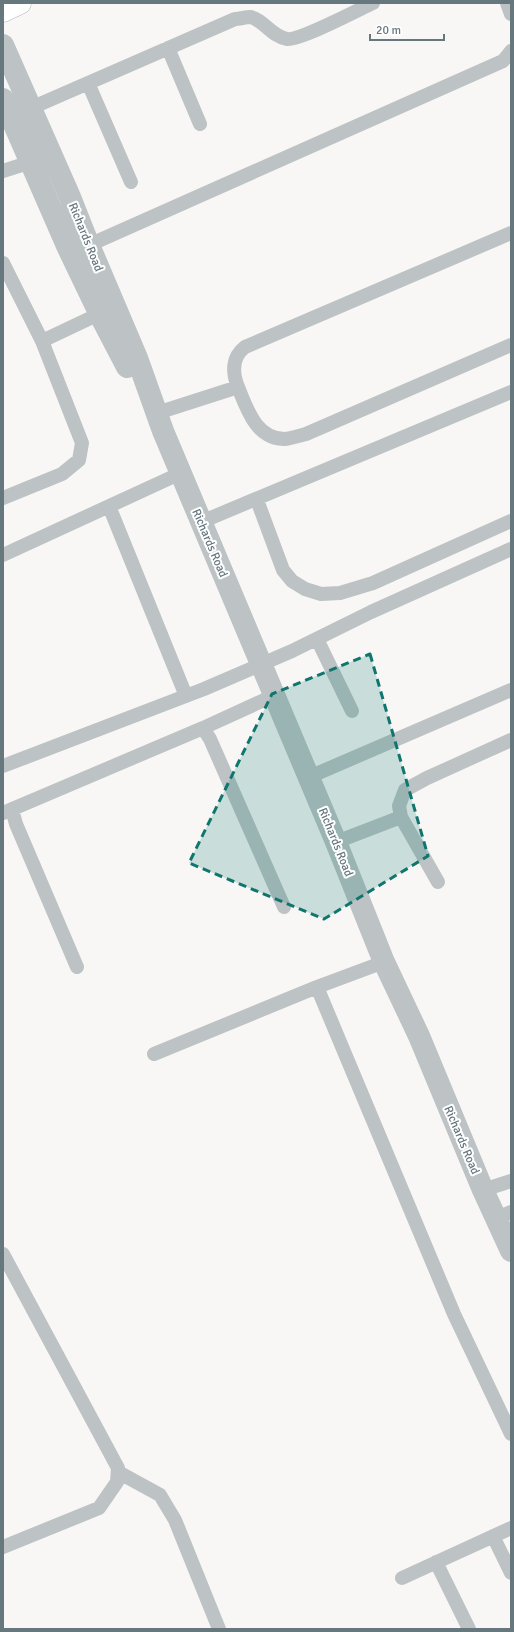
<svg xmlns="http://www.w3.org/2000/svg" width="514" height="1632" font-family="Signika,sans-serif">
	<style>
		.lines { fill: none; stroke-linecap: round; stroke-linejoin: round }
		.secondary-casing { stroke: #b0b7ba; stroke-width: 23 }
		.lane { stroke: #bdc3c5; stroke-width: 14 }
		.street { stroke: #bdc3c5; stroke-width: 22 }
		.secondary { stroke: #fff; stroke-width: 22 }
		.marked { fill: #0f766e; fill-opacity: 0.2; stroke: #0f766e; stroke-width: 3; stroke-dasharray: 8 5; stroke-linejoin: round }
		.labels { text-anchor: middle; stroke-width: 4; stroke-linejoin: round; paint-order: stroke }
		.street-label { font-size: 12px; fill: #66777e; stroke: #fff }
	</style>
	<rect width="100%" height="100%" fill="#f8f7f5"/>
	<g class="lines">
		<defs>
			<path id="secondary" d="M3 11 20 3"/>
		</defs>
		<!-- secondary casing -->
		<use href="#secondary" class="secondary-casing"/>
		<!-- lane -->
		<path class="lane" d="M507 3 511 14
			M168 48 200 124
			M88 83 131 182
			M31 108 235 19C239 19 246 17 250 17 263 19 272 37 287 39 299 41 358 10 373 3
			M3 171 31 162
			M89 245 503 61 511 51
			M3 263 42 341 82 443 79 460 62 474 3 498
			M42 341 99 314
			M238 387C247 409 256 439 285 439 292 438 299 436 306 434L511 345
			M157 413 238 387C232 372 232 357 245 347L511 233
			M257 500 283 570 292 581 305 589 321 594 340 593 373 583 511 521
			M109 506 186 696
			M201 522 511 392
			M3 555 181 473
			M317 639 352 711
			M203 728 210 739 284 907
			M3 766 204 689 292 651 371 612 511 549
			M309 777 511 690
			M12 809 16 824 77 967
			M3 813 203 728 275 695
			M336 842 401 817
			M438 882 401 817 399 806 405 790 427 778 511 740
			M317 987 454 1314 511 1434
			M154 1054 317 987 384 962
			M483 1190 511 1181
			M497 1218 511 1212
			M3 1254 118 1468 117 1482 99 1508 3 1547
			M118 1472 160 1495 175 1520 219 1629
			M493 1536 511 1573
			M436 1562 469 1629
			M402 1578 511 1528"/>
		<!-- street -->
		<path class="street" d="M3 45 70 197 89 245 137 358 163 431 336 842 384 962 419 1036 483 1190 511 1251
			M3 99 68 248 103 321 127 367"/>
		<!-- secondary -->
		<use href="#secondary" class="secondary"/>
	</g>
	<!-- marked area -->
	<path class="marked" d="M370 654 428 856 324 919 189 863 272 694Z"/>
	<g class="labels">
		<!-- street labels -->
		<g class="street-label">
			<text transform="translate(86 237) rotate(68)" y="4">Richards Road</text>
			<text transform="translate(210 543) rotate(67)" y="4">Richards Road</text>
			<text transform="translate(336 842) rotate(68)" y="4">Richards Road</text>
			<text transform="translate(462 1140) rotate(67)" y="4">Richards Road</text>
		</g>
	</g>
	<!-- border -->
	<rect width="514" height="1632" fill="none" stroke="#66777e" stroke-width="8"/>
	<!-- scale -->
	<path d="M370 34v6h74v-6" fill="none" stroke="#66777e" stroke-width="2"/>
	<text x="376" y="34" font-size="12" fill="#66777e" stroke="#ffffff" stroke-width="3" paint-order="stroke">20 m</text>
</svg>
